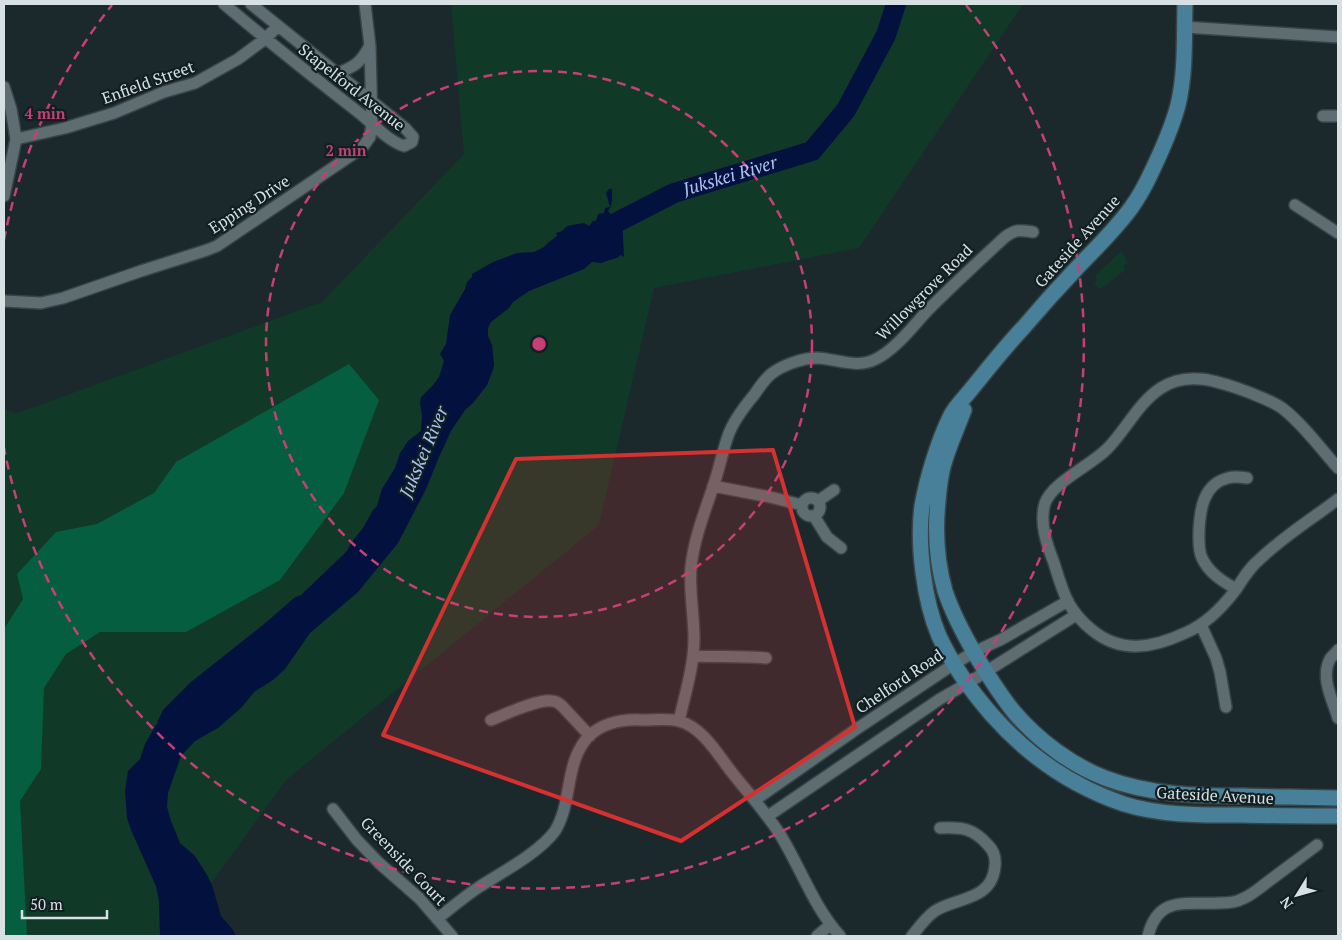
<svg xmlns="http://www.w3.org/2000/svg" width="1342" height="940" font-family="'PT Serif',serif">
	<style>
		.green { fill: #103928 }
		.forest { fill: #065e41 }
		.water { fill: #03113f }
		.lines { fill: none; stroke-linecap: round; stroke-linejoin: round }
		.river { stroke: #03113f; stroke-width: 20 }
		.street-casing { stroke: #374345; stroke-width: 14 }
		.secondary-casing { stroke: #374345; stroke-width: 18 }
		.street { stroke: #5e6d71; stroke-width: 11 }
		.secondary { stroke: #48809a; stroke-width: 15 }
		.marked { fill: #d63131; fill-opacity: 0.2; stroke: #d63131; stroke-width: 4; stroke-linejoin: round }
		.ring { fill: none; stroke: #c64076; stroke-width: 2.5; stroke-dasharray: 9 6 }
		.labels { text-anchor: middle; stroke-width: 4.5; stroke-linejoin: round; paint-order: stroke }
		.street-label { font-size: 16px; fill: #d7e0e2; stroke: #111f22 }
		.water-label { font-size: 18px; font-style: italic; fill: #abc2f1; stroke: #111f22 }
		.centre { fill: #c64076; stroke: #111f22; stroke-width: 2.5 }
		.ring-label { font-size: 15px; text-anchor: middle; font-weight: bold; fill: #c64076; stroke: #111f22; stroke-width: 4.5; stroke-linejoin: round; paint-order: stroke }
	</style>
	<rect width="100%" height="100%" fill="#1b292c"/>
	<!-- green -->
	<path class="green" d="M451 4H1023L859 248 654 288 599 525 286 780 173 936H4V408L15 414 322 302 464 154Z
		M1120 252 1123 253 1127 262 1123 266 1125 270 1105 286 1099 289 1094 283 1097 280 1095 276Z"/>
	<!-- forest -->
	<path class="forest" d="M349 364 379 400 344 493 280 580 186 632H100L66 654 44 688 41 769 20 801 27 936H4V629L23 599 17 574 56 532 97 524 154 493 176 462Z"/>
	<!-- water -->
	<path class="water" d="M609 189H612C612 196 613 206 608 211L612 216 619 214 620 216H622L624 257 621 255C614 261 608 259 602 263L592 262 584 269 529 291 513 302 509 308 491 322 488 328V336L492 345 494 364 493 370 487 385 473 403 465 410 451 431 439 457 426 489 398 543 358 592 310 633 285 669 273 680 254 692 242 707 218 728 195 741 181 756 168 793 167 807 171 821 180 843 195 856 207 875 212 885 221 916 233 930 236 936H160L159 901 156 886 131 830 127 818 125 791 128 771 140 759 145 744 155 727 163 710 191 682 263 625 294 598 301 595 347 551 351 543 363 528 373 510 377 506 382 489 395 468 400 453 408 441 421 431 422 416 420 403 421 397 433 385 439 377 444 361 440 354 446 344 450 315 465 289 467 282 472 277V274L493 262 517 253 534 252 544 247 549 242 557 236 556 233 562 231 567 226 584 223 589 226 593 221H596L598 214 604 213 605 208 610 207 606 193Z"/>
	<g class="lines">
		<!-- river -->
		<path class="river" id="s1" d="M598 232 674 193 812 151 846 110 886 35 896 4"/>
		<defs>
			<path id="street" d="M224 4C268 41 313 77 358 112 372 123 388 141 404 146L412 142 413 137 405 128 251 4
				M1184 27 1338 37
				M337 74C354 66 360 64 369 47
				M4 87 11 109 16 139 4 196
				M1323 116H1338
				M16 139 65 128 114 113 164 92 195 83 238 59 265 39 278 26
				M1295 205 1338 233
				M4 301 41 303 63 298 141 271 207 250 217 246 362 148 370 137 372 123 370 46 365 4
				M1338 468C1321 449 1302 423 1282 408 1272 401 1260 397 1248 392 1220 382 1189 370 1161 388 1138 403 1126 430 1107 449 1090 466 1053 482 1045 503 1039 523 1047 545 1054 563 1058 576 1062 590 1068 602 1074 613 1082 622 1092 630 1121 654 1153 648 1185 633 1207 624 1223 607 1237 588 1244 577 1250 567 1260 559 1284 536 1312 519 1338 499
				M713 486 770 497 802 505
				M802 507a9 9 0 1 1 18 0a9 9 0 1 1-18 0Z
				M818 501 834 490
				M814 516 827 537 841 548
				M1236 589C1222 581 1209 573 1202 558 1198 550 1199 540 1199 531 1200 510 1203 484 1228 478 1234 476 1241 477 1247 478
				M1201 625 1216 658 1220 672 1226 707
				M1338 650C1336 653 1332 656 1330 659 1320 678 1333 701 1338 718
				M693 656C718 657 742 656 766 658
				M491 720C506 714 537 699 552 701 556 701 559 703 562 706L590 736
				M679 721C685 694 694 666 694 639 694 615 689 591 691 567 694 539 704 514 713 487 719 470 722 453 728 436 733 421 744 407 754 395 759 388 764 380 771 374 783 365 802 358 817 358 837 359 857 369 876 359 896 349 913 326 928 310 953 285 979 261 1005 237 1016 229 1020 230 1033 232
				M755 800 858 728 954 664 974 652 1002 639 1068 601
				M333 809 357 840 379 863 419 898 452 936
				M768 816 940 699 968 683 1076 615
				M437 919C451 908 464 897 479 887 501 873 540 852 555 831 573 802 564 762 589 736 603 723 623 719 642 720 653 720 669 718 679 721 702 727 717 753 730 770 747 792 766 812 781 836 801 869 814 907 840 936
				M817 936 830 925
				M912 936C919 927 926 917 935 911 957 897 992 901 995 866 996 858 994 851 988 845 973 828 962 827 940 828
				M1148 936C1158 895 1186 905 1220 903 1227 903 1235 903 1242 899 1250 896 1257 890 1265 884 1282 871 1300 858 1317 845"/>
			<path id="secondary" d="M1185 4C1184 37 1186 72 1178 105 1172 128 1162 150 1152 171 1146 184 1139 197 1131 208 1115 230 1094 250 1075 270 1057 289 1040 308 1023 328 1004 348 987 370 969 392 963 399 956 406 951 415 938 441 927 478 922 506 917 544 924 601 939 636 952 664 971 691 992 715 1029 757 1071 786 1124 804 1162 816 1203 815 1243 815 1274 816 1306 816 1338 816
				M964 410C957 429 948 447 943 467 940 478 939 490 938 501 935 530 937 563 945 591 953 615 965 637 978 659 989 677 1001 696 1014 712 1038 740 1071 765 1105 778 1149 795 1197 796 1244 796 1275 797 1307 797 1338 798"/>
		</defs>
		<!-- street casing -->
		<use href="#street" class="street-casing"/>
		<!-- secondary casing -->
		<use href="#secondary" class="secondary-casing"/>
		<!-- street -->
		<use href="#street" class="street"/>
		<!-- secondary -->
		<use href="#secondary" class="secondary"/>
	</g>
	<!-- marked area -->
	<path class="marked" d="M773 450 855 727 681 841 383 735 516 459Z"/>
	<!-- distance rings -->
	<g class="ring">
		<circle cx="539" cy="344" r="273"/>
		<path d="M4 240A545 545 0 0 1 112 5M966 5A545 545 0 1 1 4 448"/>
	</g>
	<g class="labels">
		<!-- street labels -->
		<g class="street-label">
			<text transform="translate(148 82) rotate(-20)" y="6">Enfield Street</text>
			<text transform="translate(352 87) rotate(38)" y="6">Stapelford Avenue</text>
			<text transform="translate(249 204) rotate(-33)" y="6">Epping Drive</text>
			<text transform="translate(1077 241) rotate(-48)" y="6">Gateside Avenue</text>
			<text transform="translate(924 292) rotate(-45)" y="6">Willowgrove Road</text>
			<text transform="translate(899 681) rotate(-34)" y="6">Chelford Road</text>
			<text transform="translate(1215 795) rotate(3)" y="6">Gateside Avenue</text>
			<text transform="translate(404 861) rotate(46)" y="6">Greenside Court</text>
		</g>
		<!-- water labels -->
		<g class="water-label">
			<text dy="6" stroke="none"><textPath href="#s1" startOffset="144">Jukskei River</textPath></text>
			<text transform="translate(424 452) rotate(-67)" y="6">Jukskei River</text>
		</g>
	</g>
	<circle cx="539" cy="344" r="8" class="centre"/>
	<g class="ring-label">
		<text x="45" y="119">4 min</text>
		<text x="346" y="156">2 min</text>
	</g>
	<!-- border -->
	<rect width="1342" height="940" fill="none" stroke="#d7e0e2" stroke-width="10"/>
	<!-- north arrow -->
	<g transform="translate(1297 895) rotate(233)" stroke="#111f22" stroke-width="4" paint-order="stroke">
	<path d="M0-4L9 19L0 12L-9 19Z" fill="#d7e0e2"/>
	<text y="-8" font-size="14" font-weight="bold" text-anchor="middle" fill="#d7e0e2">N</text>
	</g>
	<!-- scale -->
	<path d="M22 910v8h85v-8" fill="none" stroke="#d7e0e2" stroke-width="2.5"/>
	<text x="30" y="910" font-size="15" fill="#d7e0e2" stroke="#111f22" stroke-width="4" paint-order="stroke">50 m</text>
</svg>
